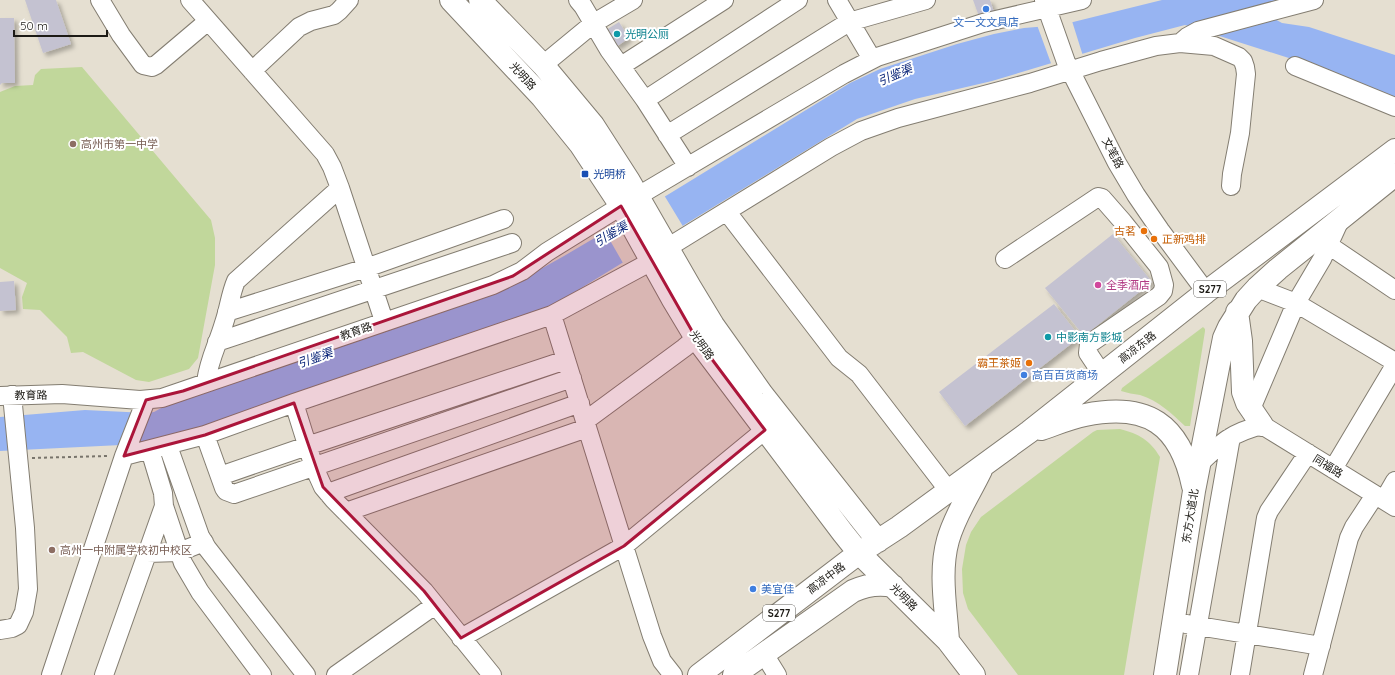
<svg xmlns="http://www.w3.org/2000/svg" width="1395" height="675" font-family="Quicksand,'Noto Sans SC',sans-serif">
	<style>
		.green { fill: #c1d79b }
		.water { fill: #97b4f2 }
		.pier { fill: #e5dfd1 }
		.building { fill: #c4c2d1; filter: url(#shadow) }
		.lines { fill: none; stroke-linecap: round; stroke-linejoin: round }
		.minor-casing { stroke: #837d71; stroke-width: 20 }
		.major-casing { stroke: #837d71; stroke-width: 24 }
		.path { stroke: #78746b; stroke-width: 2; stroke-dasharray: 3 3; stroke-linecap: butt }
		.minor { stroke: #fff; stroke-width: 18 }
		.major { stroke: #fff; stroke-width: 22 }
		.marked { fill: #ab153a; fill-opacity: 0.2; stroke: #ab153a; stroke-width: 3; stroke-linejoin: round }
		.shop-dot { fill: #3f7fe0; stroke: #fff; stroke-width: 1.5 }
		.culture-dot { fill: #0f9aa8; stroke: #fff; stroke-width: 1.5 }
		.education-dot { fill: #8d6e63; stroke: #fff; stroke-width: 1.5 }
		.transit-dot { fill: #1a4fb4; stroke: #fff; stroke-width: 1.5 }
		.food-dot { fill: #e8710a; stroke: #fff; stroke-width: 1.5 }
		.hotel-dot { fill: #d1479c; stroke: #fff; stroke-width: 1.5 }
		.labels { text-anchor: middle; stroke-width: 4; stroke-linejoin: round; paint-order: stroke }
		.shield { fill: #fff; stroke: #605f5b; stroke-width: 1 }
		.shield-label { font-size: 10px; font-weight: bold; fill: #1c1a15 }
		.shop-label { font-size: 11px; fill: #366cbe; stroke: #fff; text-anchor: start }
		.culture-label { font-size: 11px; fill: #0d838f; stroke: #fff; text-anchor: start }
		.street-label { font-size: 11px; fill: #1c1a15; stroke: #fff }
		.education-label { font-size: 11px; fill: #785e54; stroke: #fff; text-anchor: start }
		.transit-label { font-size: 11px; fill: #164399; stroke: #fff; text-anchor: start }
		.food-label { font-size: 11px; fill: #c56008; stroke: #fff; text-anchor: end }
		.hotel-label { font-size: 11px; fill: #b23c85; stroke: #fff; text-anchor: start }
		.water-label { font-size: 12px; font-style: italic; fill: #082378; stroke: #fff }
	</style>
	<defs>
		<filter id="shadow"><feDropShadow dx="3.5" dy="3.5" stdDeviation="2" flood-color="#0004"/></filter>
	</defs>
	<rect width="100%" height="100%" fill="#e5dfd1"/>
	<!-- green -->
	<path class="green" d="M82 67 211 220 215 238V265L198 358 189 369 149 382 136 380 83 352 71 353 67 337 40 310 23 309 22 297 27 283 0 268V92L15 86 33 85 35 75 41 69Z
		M1203 327 1205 329V331L1190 426H1185C1171 413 1159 401 1140 395 1134 394 1127 393 1121 391L1122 388Z
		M1120 429C1139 434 1150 440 1160 457L1124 675H1018L968 609 963 593 962 569 966 545 971 532 981 517 1093 432 1097 430Z"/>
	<!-- water -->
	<path class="water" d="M1162 0H1289L1273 18 1282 23 1309 27 1395 55V100L1292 59 1185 25 1135 38 992 81 915 99 857 119 578 290 540 312 217 425 141 444 0 451V417L85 410 147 413 154 412 163 407 496 294 564 256 669 194 850 83 880 69 957 44 994 34 1024 28 1061 25Z"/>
	<!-- pier -->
	<path class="pier" d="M1072 21 1083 56 1052 66 1037 25Z
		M664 195 684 228 623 263 604 230Z"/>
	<!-- building -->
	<path class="building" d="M25 0H56L71 44 43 53Z
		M973 0H990L995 15 980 19Z
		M0 18H14L15 83H2L0 85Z
		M619 22 629 38 616 47 606 30Z
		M1113 234 1152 282 1084 336 1045 288Z
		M14 281 16 310 0 311V282Z
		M1054 304 1080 337 965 426 939 392Z"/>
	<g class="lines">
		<defs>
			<path id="minor" d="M100 0 121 35 143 65 152 67 156 65 208 21
				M190 0 325 154 332 167 340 188 384 321
				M578 0 583 6 609 50 645 100 688 167
				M837 0 872 59
				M1044 0 1066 62 1117 163 1136 195 1160 230 1206 292
				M1180 43 1187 37 1198 31 1314 0
				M543 65 594 23 633 0
				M621 66 724 0
				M1295 66 1395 107
				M252 71 299 27 311 21 334 15 339 11 349 0
				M645 100 798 0
				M667 135 849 22 926 0
				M638 196 844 74 877 57 983 23 1082 0
				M727 212 839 358 859 374 949 491
				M1318 238 1395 290
				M667 248 831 147 861 131 898 118 1030 83 1101 61 1156 46 1180 43 1214 46 1239 57 1243 61 1245 67 1246 74 1240 133 1232 174 1231 186
				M1005 259 1098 197 1102 198 1123 222 1159 267 1164 285 1163 291 1159 296 1089 344 1088 353 1102 374
				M1257 288 1296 303 1395 362
				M227 312 366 268 504 219
				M552 315 652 636 662 661 673 675
				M217 342 512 243
				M206 382C209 359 218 344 224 323 229 309 230 295 236 281L340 188
				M0 396 62 394 140 400 162 398 493 285 522 271 547 252 621 206
				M294 403 314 467 323 487 334 500 424 591 492 675
				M1251 409 1296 303 1322 259 1339 222
				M585 421 684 348 696 338
				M205 435 224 488 226 491 234 494 572 378
				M168 446 200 536 207 548 306 675
				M124 456 205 435 294 403 552 315 652 261
				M1199 464C1222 442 1231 433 1262 425L1395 507
				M1333 469 1395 365
				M220 476 307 446 566 360
				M328 493 580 403
				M1384 500 1395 481
				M164 506 183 563 200 592 262 675
				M346 512 587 428
				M147 553 179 552 204 542
				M1186 624 1321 646
				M0 630 12 628 18 625 24 612 28 589 25 528 12 395
				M461 638 624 546 765 430
				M764 654 777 675
				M51 675 124 456 146 400
				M104 675 164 506 163 493 150 450
				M336 675 435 605
				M1189 675 1231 437
				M1240 675 1266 518 1269 511 1308 453
				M1313 675 1349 538 1354 527 1375 495"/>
			<path id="major" d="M451 0 542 97 580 144 621 206 672 298 696 338 843 533 859 553 948 641 974 675
				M480 0 543 65 593 125 629 181 690 287 713 325 762 394 878 541
				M1237 312 1241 341 1243 392 1247 403 1262 425
				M1041 429C1056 424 1070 418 1085 415 1147 402 1180 424 1193 486
				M948 641C946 608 939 572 948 540 955 515 970 493 981 470
				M699 675 859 553 899 527 1029 432 1206 292 1395 150
				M734 675 853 591C866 585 879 583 893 586
				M1165 675 1194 491 1220 358 1224 338 1229 327 1246 300 1257 288 1278 269 1395 175"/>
		</defs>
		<!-- minor casing -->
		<use href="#minor" class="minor-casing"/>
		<!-- major casing -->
		<use href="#major" class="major-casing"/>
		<!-- path -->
		<path class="path" d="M32 458 108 456"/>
		<!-- minor -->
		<use href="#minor" class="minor"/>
		<!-- major -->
		<use href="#major" class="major"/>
	</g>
	<!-- marked area -->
	<path class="marked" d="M621 206 696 338 765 430 624 546 461 638 424 591 323 487 294 403 205 435 124 456 146 400 183 391 513 276Z"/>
	<!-- markers -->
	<g class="shop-dot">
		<circle cx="986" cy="9" r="4"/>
		<circle cx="1024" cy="375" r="4"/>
		<circle cx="753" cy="589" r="4"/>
	</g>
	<g class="culture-dot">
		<circle cx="617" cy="34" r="4"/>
		<circle cx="1048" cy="337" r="4"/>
	</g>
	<g class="education-dot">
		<circle cx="73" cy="144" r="4"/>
		<circle cx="52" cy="550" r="4"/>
	</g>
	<rect class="transit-dot" x="581" y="170" width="8" height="8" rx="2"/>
	<g class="food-dot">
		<circle cx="1144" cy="231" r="4"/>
		<circle cx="1154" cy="239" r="4"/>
		<circle cx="1029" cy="363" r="4"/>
	</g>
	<circle class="hotel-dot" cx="1098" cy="285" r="4"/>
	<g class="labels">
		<!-- shield labels -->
		<g class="shield">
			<rect x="1194" y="281" width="32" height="16" rx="3"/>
			<rect x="763" y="605" width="32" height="16" rx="3"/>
		</g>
		<g class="shield-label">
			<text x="1210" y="293">S277</text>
			<text x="779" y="617">S277</text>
		</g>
		<!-- shop labels -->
		<g class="shop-label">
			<text x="986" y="26" text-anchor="middle">文一文文具店</text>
			<text x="1032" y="379">高百百货商场</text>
			<text x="761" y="593">美宜佳</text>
		</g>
		<!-- culture labels -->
		<g class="culture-label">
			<text x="625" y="38">光明公厕</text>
			<text x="1056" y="341">中影南方影城</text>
		</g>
		<!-- street labels -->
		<g class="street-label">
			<text transform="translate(523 76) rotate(48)" y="4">光明路</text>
			<text transform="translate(1113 153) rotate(62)" y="4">文笔路</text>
			<text transform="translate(356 331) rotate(-19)" y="4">教育路</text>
			<text transform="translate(702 345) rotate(55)" y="4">光明路</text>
			<text transform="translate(1137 347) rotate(-38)" y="4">高凉东路</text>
			<text transform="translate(31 395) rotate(-1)" y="4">教育路</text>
			<text transform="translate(1328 466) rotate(32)" y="4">同福路</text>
			<text transform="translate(1190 516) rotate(-81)" y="4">东方大道北</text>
			<text transform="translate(826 578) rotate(-37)" y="4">高凉中路</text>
			<text transform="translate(904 597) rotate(45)" y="4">光明路</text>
		</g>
		<!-- education labels -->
		<g class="education-label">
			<text x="81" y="148">高州市第一中学</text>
			<text x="60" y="554">高州一中附属学校初中校区</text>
		</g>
		<!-- transit labels -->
		<g class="transit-label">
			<text x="593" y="178">光明桥</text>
		</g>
		<!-- food labels -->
		<g class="food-label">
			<text x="1136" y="235">古茗</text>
			<text x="1162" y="243" text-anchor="start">正新鸡排</text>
			<text x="1021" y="367">霸王茶姬</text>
		</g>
		<!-- hotel labels -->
		<g class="hotel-label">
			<text x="1106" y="289">全季酒店</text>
		</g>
		<!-- water labels -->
		<g class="water-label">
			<text transform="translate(895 75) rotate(-23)" y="4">引鉴渠</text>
			<text transform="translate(611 234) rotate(-30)" y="4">引鉴渠</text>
			<text transform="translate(315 358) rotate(-19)" y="4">引鉴渠</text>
		</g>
	</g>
	<!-- scale -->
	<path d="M14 30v6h93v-6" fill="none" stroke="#1c1a15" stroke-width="2"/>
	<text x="20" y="30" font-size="12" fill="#1c1a15" stroke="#ffffff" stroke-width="3" paint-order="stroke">50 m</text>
</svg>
